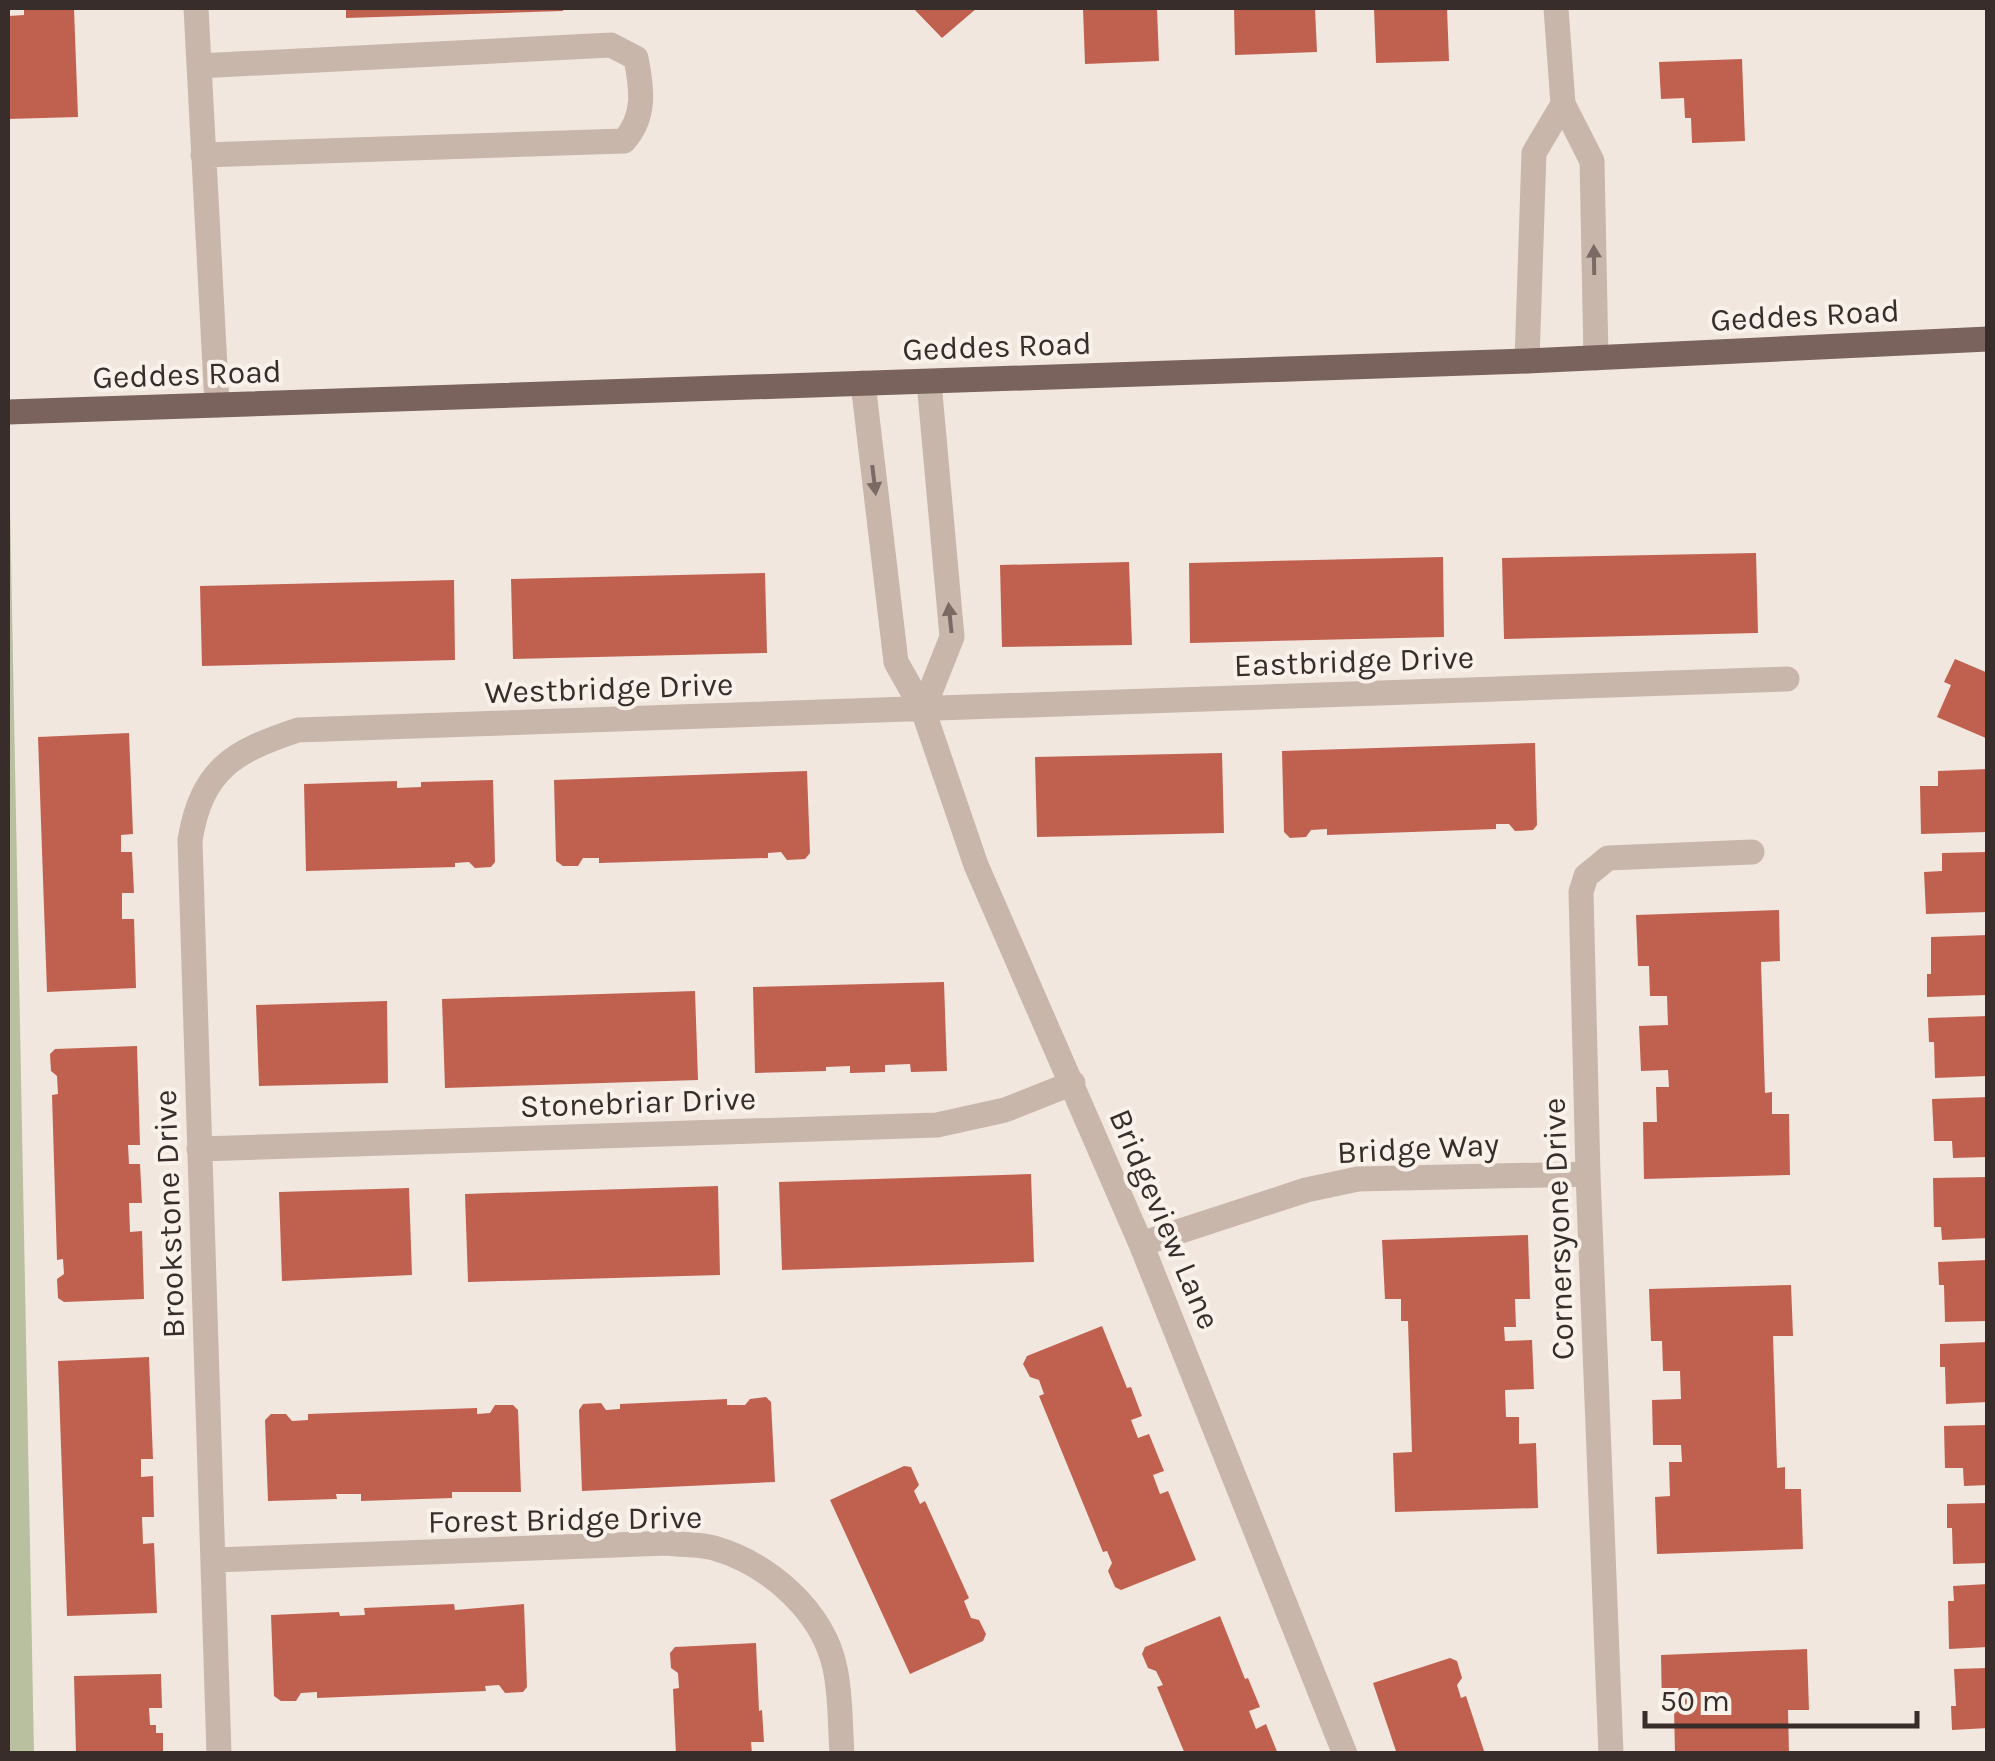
<svg xmlns="http://www.w3.org/2000/svg" width="1995" height="1761" font-family="Karla,sans-serif">
	<style>
		.green { fill: #b8c09f }
		.building { fill: #c0614f }
		.lines { fill: none; stroke-linecap: round; stroke-linejoin: round }
		.minor { stroke: #c9b6ab; stroke-width: 25 }
		.major { stroke: #79635c; stroke-width: 25 }
		.oneway { fill: #796b64 }
		.labels { text-anchor: middle; stroke-width: 8; stroke-linejoin: round; paint-order: stroke }
		.street-label { font-size: 32px; fill: #382d2a; stroke: #f9f2eb }
	</style>
	<rect width="100%" height="100%" fill="#f2e7df"/>
	<!-- green -->
	<path class="green" d="M10 504 34 1754 8 1753V505Z"/>
	<!-- building -->
	<path class="building" d="M24 8H74L78 117 8 119V16L24 15Z
		M346 8H563V11L346 18Z
		M913 8H977L942 38Z
		M1083 8H1157L1159 61 1085 64Z
		M1234 8H1315L1317 52 1235 55Z
		M1374 8H1447L1449 61 1376 63Z
		M1742 59 1745 141 1692 143 1691 118H1685L1684 98 1661 99 1659 62Z
		M1756 553 1758 633 1504 639 1502 558Z
		M1443 557 1444 637 1190 643 1189 563Z
		M1129 562 1132 645 1002 647 1000 565Z
		M765 573 767 653 513 659 511 579Z
		M454 580 455 660 202 666 200 586Z
		M1955 659 1988 673V739L1937 717 1951 685 1944 682Z
		M129 733 133 834 121 835V852H132L134 893H122V919H134L136 988 47 992 38 737Z
		M1535 743 1537 825 1533 830 1515 831 1509 824H1496V829L1327 835V829L1311 830 1306 837 1290 838 1284 832 1282 751Z
		M1222 753 1224 833 1037 837 1035 757Z
		M1988 769V832L1921 834 1920 786H1938V771Z
		M807 771 810 853 805 859 787 860 781 852 768 853V858L599 863V858H583L578 866H563L556 861 554 780Z
		M493 780 495 862 491 867 475 868 469 862 455 863V867L306 871 304 784 397 781V788L421 787V782Z
		M1988 852V912L1926 914 1924 872 1942 871V853Z
		M1779 910 1780 961 1761 962 1765 1093 1772 1092V1114H1789L1790 1175 1644 1179 1643 1122H1657L1656 1087H1669L1668 1070 1641 1071 1639 1026 1668 1025 1667 996H1650L1649 966H1638L1636 915Z
		M1988 935V995L1927 997V974H1931V937Z
		M944 982 947 1071 911 1072 910 1064 885 1065V1072L850 1073V1066L826 1067V1071L755 1073 753 987Z
		M695 991 698 1080 445 1088 442 999Z
		M387 1001 388 1083 259 1086 256 1005Z
		M1988 1016V1076L1935 1078 1934 1042H1929L1928 1018Z
		M137 1046 140 1145H128L129 1164H140L142 1203H129L130 1232 142 1231 144 1299 64 1302 58 1298 57 1279 64 1274 63 1259 57 1260 52 1095 58 1094 57 1076 51 1071 50 1054 55 1049Z
		M1988 1097V1157L1953 1158 1952 1141H1934L1932 1099Z
		M1031 1174 1034 1262 782 1270 779 1182Z
		M1988 1177V1238L1942 1240 1941 1227H1934L1933 1178Z
		M718 1186 720 1275 468 1282 465 1194Z
		M409 1188 412 1275 282 1281 279 1192Z
		M1528 1235 1530 1299H1515L1516 1327H1504L1505 1341 1532 1340 1534 1389 1505 1390 1506 1417H1519V1444L1536 1443 1538 1508 1395 1512 1393 1453 1412 1452 1408 1321H1401V1299H1385L1382 1240Z
		M1988 1260V1321L1945 1322 1944 1285H1939L1938 1262Z
		M1791 1285 1793 1336H1773L1777 1468 1785 1467V1489H1801L1803 1549 1657 1554 1655 1497 1670 1496 1669 1462H1682L1681 1445H1653L1652 1400 1681 1399 1680 1371H1663L1662 1341H1651L1649 1289Z
		M1102 1326 1127 1388 1131 1387 1142 1416 1131 1420 1138 1438 1149 1434 1164 1471 1153 1475 1160 1494 1168 1491 1196 1560 1121 1590 1115 1587 1108 1571 1112 1563 1107 1551 1103 1552 1039 1396 1044 1394 1039 1380 1030 1377 1023 1364 1027 1356Z
		M1988 1342V1402L1946 1404 1945 1367H1940V1344Z
		M149 1357 153 1459H141V1477L153 1476 154 1517H142L143 1544 154 1543 157 1613 67 1616 58 1361Z
		M766 1397 771 1402 775 1482 582 1491 579 1410 583 1404 601 1403 606 1410 620 1409V1404L727 1399V1405H745L750 1399Z
		M495 1405H513L518 1410 521 1492H452V1498L361 1501V1494H336L337 1499 268 1501 265 1420 271 1414H286L292 1421 308 1420V1414L477 1408V1414L490 1413Z
		M1988 1425V1485L1964 1486 1963 1468H1945L1944 1426Z
		M904 1466 911 1467 919 1485 914 1491 920 1504 925 1501 969 1598 964 1601 971 1618 979 1620 986 1634 983 1641 910 1674 830 1500Z
		M1988 1503V1563L1953 1564 1952 1528H1947V1504Z
		M1988 1584V1647L1949 1649 1948 1601H1954L1953 1586Z
		M454 1604 455 1610 524 1604 527 1687 523 1692 505 1693 499 1685 485 1686 486 1691 317 1698V1692L301 1693 296 1701H281L274 1696 271 1615 339 1612 340 1616 365 1615 364 1608Z
		M1220 1616 1245 1679 1248 1678 1260 1707 1249 1711 1256 1729 1266 1724 1278 1754H1185L1157 1687 1163 1685 1156 1671 1148 1668 1142 1654 1145 1647Z
		M756 1643 759 1711 762 1710 764 1742H751L752 1754H676L673 1689 679 1688 678 1673 671 1668 670 1653 675 1647Z
		M1807 1649 1809 1710H1788L1789 1754H1675L1674 1708 1662 1709 1661 1655Z
		M1450 1658 1457 1661 1462 1678 1457 1685 1461 1698 1466 1696 1485 1754H1397L1373 1683Z
		M1988 1668V1728L1952 1730 1951 1706H1956L1954 1669Z
		M161 1674 162 1708H149L150 1725H156V1733H163V1754H76L74 1676Z"/>
	<g class="lines">
		<!-- minor -->
		<path class="minor" d="M196 8 217 405
			M1556 8 1563 104
			M199 66 611 45 636 58C642 89 646 116 624 141L203 155
			M1527 361 1534 153 1563 104 1592 161 1596 358
			M863 383 896 662 923 710 976 865 1141 1244 1345 1754
			M923 710 952 637 929 382
			M199 1149 937 1125 1005 1110 1073 1083
			M1141 1244 1306 1190 1358 1179 1588 1174
			M213 1560 668 1543C683 1545 700 1544 714 1548 769 1564 823 1611 835 1668 841 1696 840 1726 842 1754
			M219 1754 190 840C202 768 235 751 298 730L1787 679
			M1611 1754 1588 1174 1581 892 1586 876 1608 858 1752 852"/>
		<!-- major -->
		<path class="major" d="M8 412 1527 361 1988 339"/>
	</g>
	<!-- one-way arrows -->
	<defs><path id="oneway-solid" d="M-6-.8H1V-3.2L6.5 0L1 3.2V.8H-6Z" transform="scale(2.5)"/></defs>
	<g class="oneway">
		<use href="#oneway-solid" transform="translate(1594 260) rotate(-91)"/>
		<use href="#oneway-solid" transform="translate(874 480) rotate(83)"/>
		<use href="#oneway-solid" transform="translate(950 618) rotate(-96)"/>
	</g>
	<g class="labels">
		<!-- street labels -->
		<g class="street-label">
			<text transform="translate(1805 315) rotate(-3)" y="11">Geddes Road</text>
			<text transform="translate(997 346) rotate(-2)" y="11">Geddes Road</text>
			<text transform="translate(187 374) rotate(-2)" y="11">Geddes Road</text>
			<text transform="translate(1354 661) rotate(-2)" y="11">Eastbridge Drive</text>
			<text transform="translate(609 688) rotate(-2)" y="11">Westbridge Drive</text>
			<text transform="translate(638 1102) rotate(-2)" y="11">Stonebriar Drive</text>
			<text transform="translate(1418 1148) rotate(-3)" y="11">Bridge Way</text>
			<text transform="translate(169 1214) rotate(-92)" y="11">Brookstone Drive</text>
			<text transform="translate(1165 1219) rotate(67)" y="11">Bridgeview Lane</text>
			<text transform="translate(1558 1229) rotate(-92)" y="11">Cornersyone Drive</text>
			<text transform="translate(565 1519) rotate(-1)" y="11">Forest Bridge Drive</text>
		</g>
	</g>
	<!-- border -->
	<rect width="1995" height="1761" fill="none" stroke="#382d2a" stroke-width="20"/>
	<!-- scale -->
	<path d="M1645 1711v15h272v-15" fill="none" stroke="#382d2a" stroke-width="5"/>
	<text x="1660" y="1711" font-size="30" fill="#382d2a" stroke="#f9f2eb" stroke-width="8" paint-order="stroke">50 m</text>
</svg>
